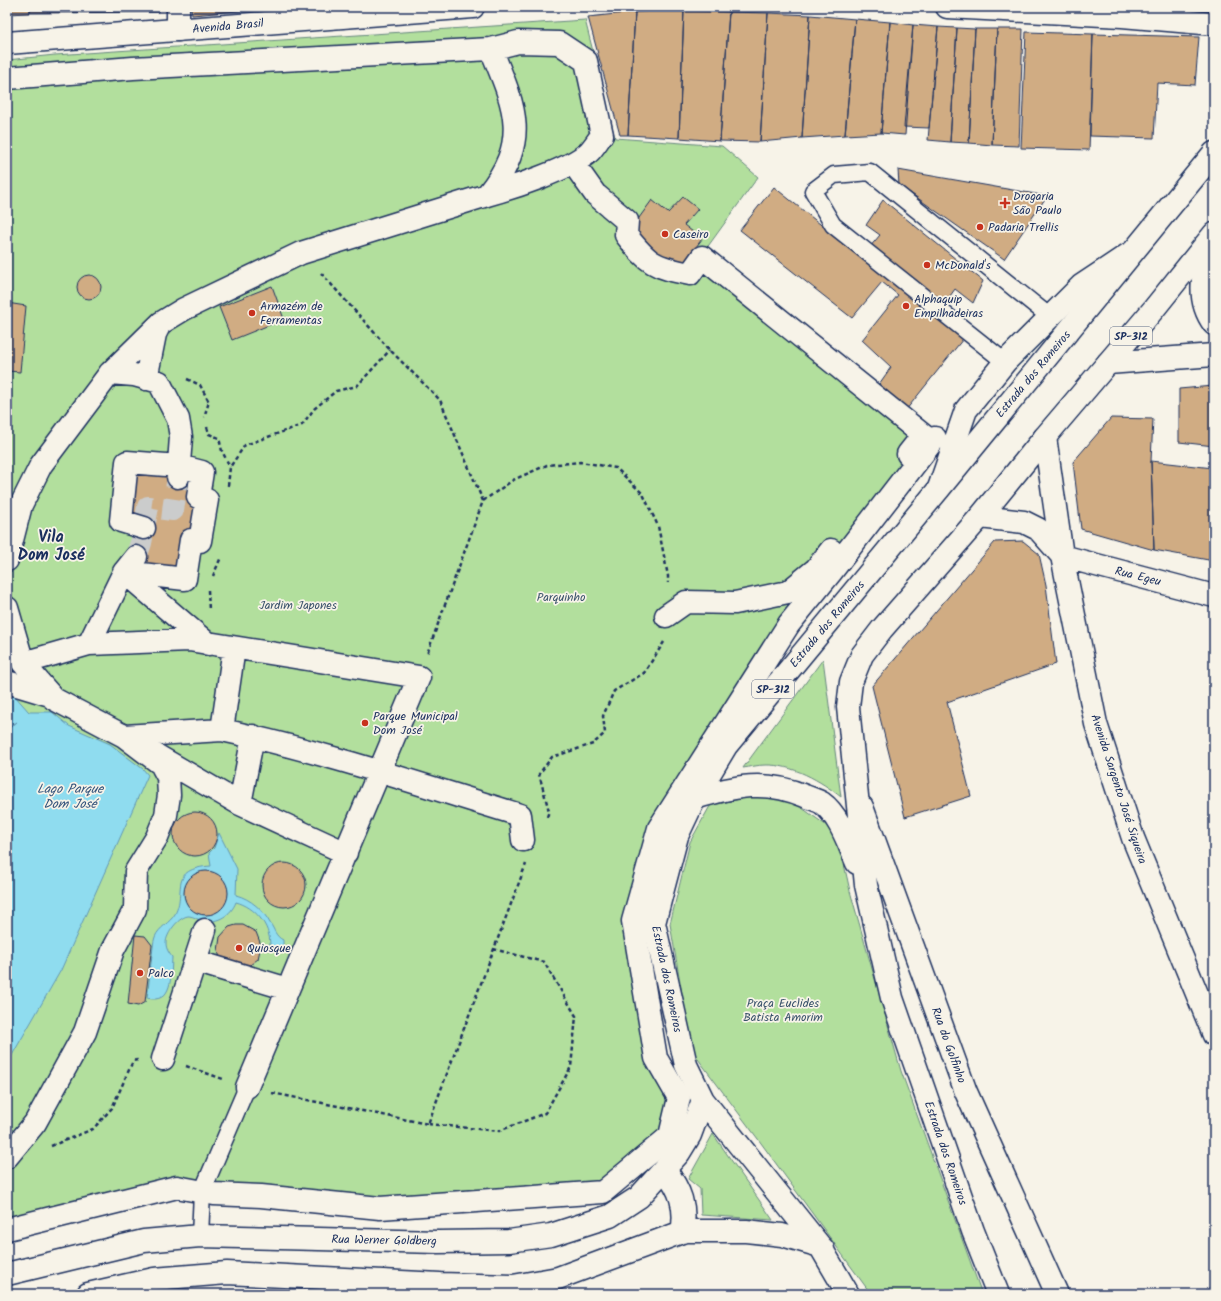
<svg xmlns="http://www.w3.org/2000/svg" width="1221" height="1301" font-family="Kalam,sans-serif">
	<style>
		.green { fill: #b2df9d; stroke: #66877e }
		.water { fill: #8fdcef; stroke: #6197b5 }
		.building { fill: #d0ac83; stroke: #1b2f5e }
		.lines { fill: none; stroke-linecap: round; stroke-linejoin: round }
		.street-tunnel { stroke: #cbcccc; stroke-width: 22; stroke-dasharray: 22 11; stroke-linecap: butt }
		.lane-casing { stroke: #1b2f5e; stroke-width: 19 }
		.street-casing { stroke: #1b2f5e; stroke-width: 25 }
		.secondary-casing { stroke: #1b2f5e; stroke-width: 25 }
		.primary-casing { stroke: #1b2f5e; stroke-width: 25 }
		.path { stroke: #1b2f5e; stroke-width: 2.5; stroke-dasharray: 4 3; stroke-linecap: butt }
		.lane { stroke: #f7f3e8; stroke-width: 16 }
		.street { stroke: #f7f3e8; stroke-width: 22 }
		.secondary { stroke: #f7f3e8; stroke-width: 22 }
		.primary { stroke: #f7f3e8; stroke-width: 22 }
		.poi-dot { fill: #c8321e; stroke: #f7f3e8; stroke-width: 1.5 }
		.labels { text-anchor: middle; stroke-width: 3.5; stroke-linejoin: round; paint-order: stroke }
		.shield { fill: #f7f3e8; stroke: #5d6a87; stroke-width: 1 }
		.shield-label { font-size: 11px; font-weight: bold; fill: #1b2f5e }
		.street-label { font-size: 12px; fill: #1b2f5e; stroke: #f7f3e8 }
		.poi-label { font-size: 12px; fill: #1b2f5e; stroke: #f7f3e8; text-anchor: start }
		.park-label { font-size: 12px; fill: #39526b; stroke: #f7f3e8 }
		.water-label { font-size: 13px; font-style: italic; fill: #32527b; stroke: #f7f3e8 }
		.district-label { font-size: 16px; font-weight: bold; fill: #1b2f5e; stroke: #f7f3e8 }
	</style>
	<rect width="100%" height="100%" fill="#f7f3e8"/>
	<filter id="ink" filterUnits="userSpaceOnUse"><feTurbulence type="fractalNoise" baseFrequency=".025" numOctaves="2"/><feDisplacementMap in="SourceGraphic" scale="8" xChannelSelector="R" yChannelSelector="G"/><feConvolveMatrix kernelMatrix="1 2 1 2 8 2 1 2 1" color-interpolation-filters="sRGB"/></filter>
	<g filter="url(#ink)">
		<!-- green -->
		<path class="green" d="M585 20 615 138 722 146 758 177 706 249 935 432 788 622 630 923 674 1098 668 1133 602 1188 380 1205 216 1191 7 1227V60L55 55Z
			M823 659 841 797C821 781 792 764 765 765 758 765 750 767 743 768Z
			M765 793 795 803 837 833 850 891 901 1071 982 1294H871L761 1143 692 1051 670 924 690 842 710 806Z
			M713 1134 773 1220 701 1215 700 1189 688 1179Z"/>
		<!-- water -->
		<path class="water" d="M7 687 29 712H52L69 726 110 744 143 769 148 775 61 970 7 1064V730L17 722 7 729Z
			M219 833 237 869 236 895C251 899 263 910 270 923 275 930 275 936 283 940V945L280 948H276L270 945C270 925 255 907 236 902 231 915 218 923 204 921 199 921 194 916 189 916 179 916 166 934 166 943 166 949 169 953 172 957 171 975 173 1005 147 998 149 984 150 970 152 955 153 950 153 942 155 937 159 927 170 923 175 914 187 891 167 869 211 866L209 853 214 848Z"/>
		<!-- building -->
		<path class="building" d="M7 7H30V13L7 14Z
			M30 7H159V12L30 13Z
			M191 7H271V8L192 15Z
			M684 10 729 12 720 141 679 138Z
			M684 10 679 138 628 135 635 12Z
			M635 12 628 135H620L588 17Z
			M729 12 768 13 760 142 720 141Z
			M768 13 810 15 802 138 760 142Z
			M810 15 855 19 845 135 802 138Z
			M855 19 890 22 881 133 845 135Z
			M890 22 913 25 905 135 881 133Z
			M913 25 938 27 929 128 904 127Z
			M938 27 957 28 950 142 928 140Z
			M957 28 975 29 969 143 950 142Z
			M975 29H997L992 145 969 143Z
			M997 29H1023L1019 146 992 145Z
			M1026 32 1093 34 1089 150 1021 148Z
			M1093 34 1199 37 1195 85 1157 83 1154 138 1090 136Z
			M898 170 1047 196 1004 259 899 185Z
			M774 187 963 339 906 410 877 387 891 367 862 340 898 295 882 282 852 318 740 230Z
			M683 197 698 209 684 225 702 239 681 267 639 243 631 229 652 200 668 213Z
			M883 200 983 281 973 303 955 289 945 303 869 248 880 235 866 225Z
			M77 287a12 12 0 1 1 24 0a12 12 0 1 1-24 0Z
			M272 286 284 319 232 340 219 307Z
			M7 303 26 306 20 372 7 371Z
			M1213 386 1214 446 1179 442V389Z
			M1111 418 1153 419 1151 461 1154 550 1081 529 1073 462Z
			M1151 461 1213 468 1214 561 1154 550Z
			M1213 468 1214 469V521Z
			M130 472 193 479 197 504 193 533 180 572 134 565 143 519 126 517Z
			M1023 541 1039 554 1046 585 1056 664 947 702 971 796 905 817 872 686 995 542Z
			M173 834a22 22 0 1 1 44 0a22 22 0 1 1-44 0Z
			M262 885a22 22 0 1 1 44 0a22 22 0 1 1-44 0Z
			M184 893a22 22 0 1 1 44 0a22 22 0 1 1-44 0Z
			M236 925H243L256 932 261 945 258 959 246 968 220 958 218 951 220 937 229 927Z
			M135 935 145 936 152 945 145 1002 138 1006 128 1004Z"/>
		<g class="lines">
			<!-- street-tunnel -->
			<path class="street-tunnel" d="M136 557 141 543 148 507 173 510 178 477"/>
			<defs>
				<path id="lane" d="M1005 362 833 225 813 191 834 175 870 172 1050 317
					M200 1236 202 1192 247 1087"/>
				<path id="street" d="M178 30V7
					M7 78 133 68 491 49C515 107 531 141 487 195L301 253 184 309 161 323 110 373 41 465 21 505 7 560
					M573 163 595 194 627 221 626 235C649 264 654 267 690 274L702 257 923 435 908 454
					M487 195C512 188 571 169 589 152 594 147 598 140 602 135L586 61 559 43 518 42 491 49
					M1214 239C1204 267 1194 297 1214 324
					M1108 363 1214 355
					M110 373 134 375 159 382 178 419 181 437 178 477
					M146 379 155 334 159 326
					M1045 437 1062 556 1096 724 1133 838 1214 1035
					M939 488 966 410 1005 362 1081 286 1129 254
					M980 517 1024 522 1038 529 1062 556
					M1062 556 1214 596
					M124 572 185 579 191 540 200 541 207 500 198 497 202 472 179 466 127 462 121 521 144 528
					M124 572 208 644
					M7 608 23 663 40 683 54 699 124 736 161 764 168 777 169 795 166 815 157 837 136 871 135 909 113 950 85 1032 35 1123 7 1157
					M666 616 686 602 735 603 788 592 816 569 831 550
					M89 644 124 572 136 557
					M234 648 222 730C322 751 421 785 520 815L523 840
					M23 663 89 644 189 640 419 677 247 1087
					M7 682 50 695
					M124 736 222 730
					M156 755 240 804 346 853
					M240 804 253 736
					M862 807 966 1092 1057 1294
					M195 961 205 930
					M163 1059 195 961 288 989
					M7 1229 177 1187 214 1194 261 1196 380 1208 603 1192 670 1136 679 1098 656 1058 633 921 659 828 789 624 832 571 935 438"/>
				<path id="secondary" d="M947 7 1122 16 1214 24
					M7 43 473 7"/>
				<path id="primary" d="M695 798C734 786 766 779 805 796 810 798 817 800 822 803 839 815 849 845 857 863
					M665 1170C680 1189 687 1207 682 1232
					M7 1274 144 1241 200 1236 438 1242 509 1241 551 1235 610 1216 639 1197 679 1153 690 1135 703 1100
					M88 1294 154 1279 227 1273 440 1284 513 1286 558 1278 682 1232 688 1231H746L782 1235 820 1246 823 1249
					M848 1294 820 1246 703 1100 686 1065 654 923 677 836 695 798 726 746 938 490 1214 153
					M998 1294 973 1231 892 998 866 885 848 707 851 682 862 655 882 629 980 517 1045 437 1153 310 1214 234"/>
			</defs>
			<!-- lane casing -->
			<use href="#lane" class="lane-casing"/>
			<!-- street casing -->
			<use href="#street" class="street-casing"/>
			<!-- secondary casing -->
			<use href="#secondary" class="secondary-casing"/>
			<!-- primary casing -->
			<use href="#primary" class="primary-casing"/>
			<!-- path -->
			<path class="path" d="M321 273 390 350 440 400 483 501 427 654
				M187 379 200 385 209 402 204 417
				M207 427 209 434 219 438 222 451 230 467
				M228 486 230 467 245 445 302 425 314 409 336 391 357 386 390 350
				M483 501 513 480 547 465 581 462 616 468 643 494 658 526 668 576V583
				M213 576 221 557
				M208 590 209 611
				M547 817 549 811 539 774 552 757 593 744 605 733 603 716 614 691 644 673 664 642
				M186 1066 223 1079
				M272 1093 428 1124 526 864
				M428 1124 499 1131 545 1113 571 1067 576 1016 544 962 493 949
				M51 1146 93 1129 112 1108 133 1061 138 1060"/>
			<!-- lane -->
			<use href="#lane" class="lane"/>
			<!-- street -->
			<use href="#street" class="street"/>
			<!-- secondary -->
			<use href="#secondary" class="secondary"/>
			<!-- primary -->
			<use href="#primary" class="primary"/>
		</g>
	</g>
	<!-- markers -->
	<g class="poi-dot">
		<path d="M1003 197h4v4h4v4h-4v4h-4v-4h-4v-4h4z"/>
		<circle cx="980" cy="227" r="4"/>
		<circle cx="665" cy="234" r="4"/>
		<circle cx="927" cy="265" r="4"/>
		<circle cx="906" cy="306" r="4"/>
		<circle cx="252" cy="313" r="4"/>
		<circle cx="365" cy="723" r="4"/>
		<circle cx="239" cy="948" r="4"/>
		<circle cx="140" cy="973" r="4"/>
	</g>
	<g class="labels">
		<!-- shield labels -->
		<g class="shield">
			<rect x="1110" y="327" width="42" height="18" rx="3"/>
			<rect x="752" y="680" width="42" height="18" rx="3"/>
		</g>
		<g class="shield-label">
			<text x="1131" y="340">SP-312</text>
			<text x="773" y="693">SP-312</text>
		</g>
		<!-- street labels -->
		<g class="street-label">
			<text transform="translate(228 26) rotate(-5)" y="4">Avenida Brasil</text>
			<text transform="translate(1033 374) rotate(-50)" y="4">Estrada dos Romeiros</text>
			<text transform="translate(1138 576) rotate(14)" y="4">Rua Egeu</text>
			<text transform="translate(827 624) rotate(-50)" y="4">Estrada dos Romeiros</text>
			<text transform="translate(1119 789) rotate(72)" y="4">Avenida Sargento José Siqueira</text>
			<text transform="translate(667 979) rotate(78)" y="4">Estrada dos Romeiros</text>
			<text transform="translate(949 1045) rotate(70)" y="4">Rua do Golfinho</text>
			<text transform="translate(946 1153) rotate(71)" y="4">Estrada dos Romeiros</text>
			<text transform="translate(384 1240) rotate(1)" y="4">Rua Werner Goldberg</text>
		</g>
		<!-- poi labels -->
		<g class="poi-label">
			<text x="1013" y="200">Drogaria<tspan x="1013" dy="14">São Paulo</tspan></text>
			<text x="988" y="231">Padaria Trellis</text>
			<text x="673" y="238">Caseiro</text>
			<text x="935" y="269">McDonald's</text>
			<text x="914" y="303">Alphaquip<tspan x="914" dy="14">Empilhadeiras</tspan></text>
			<text x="260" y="310">Armazém de<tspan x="260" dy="14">Ferramentas</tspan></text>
			<text x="373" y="720">Parque Municipal<tspan x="373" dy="14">Dom José</tspan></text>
			<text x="247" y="952">Quiosque</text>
			<text x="148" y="977">Palco</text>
		</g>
		<!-- park labels -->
		<g class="park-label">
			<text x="561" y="601">Parquinho</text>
			<text x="298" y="609">Jardim Japones</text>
			<text x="783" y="1007">Praça Euclides<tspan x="783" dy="14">Batista Amorim</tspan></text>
		</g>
		<!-- water labels -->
		<g class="water-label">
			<text x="70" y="793">Lago Parque<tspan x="70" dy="15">Dom José</tspan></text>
		</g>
		<!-- district labels -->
		<g class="district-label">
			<text x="51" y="542">Vila<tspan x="51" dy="18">Dom José</tspan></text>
		</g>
	</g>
	<!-- margin -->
	<rect width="1221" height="1301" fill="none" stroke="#f7f3e8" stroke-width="24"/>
	<rect x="12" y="12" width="1197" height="1277" fill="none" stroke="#1b2f5e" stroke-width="1.5" filter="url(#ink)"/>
</svg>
